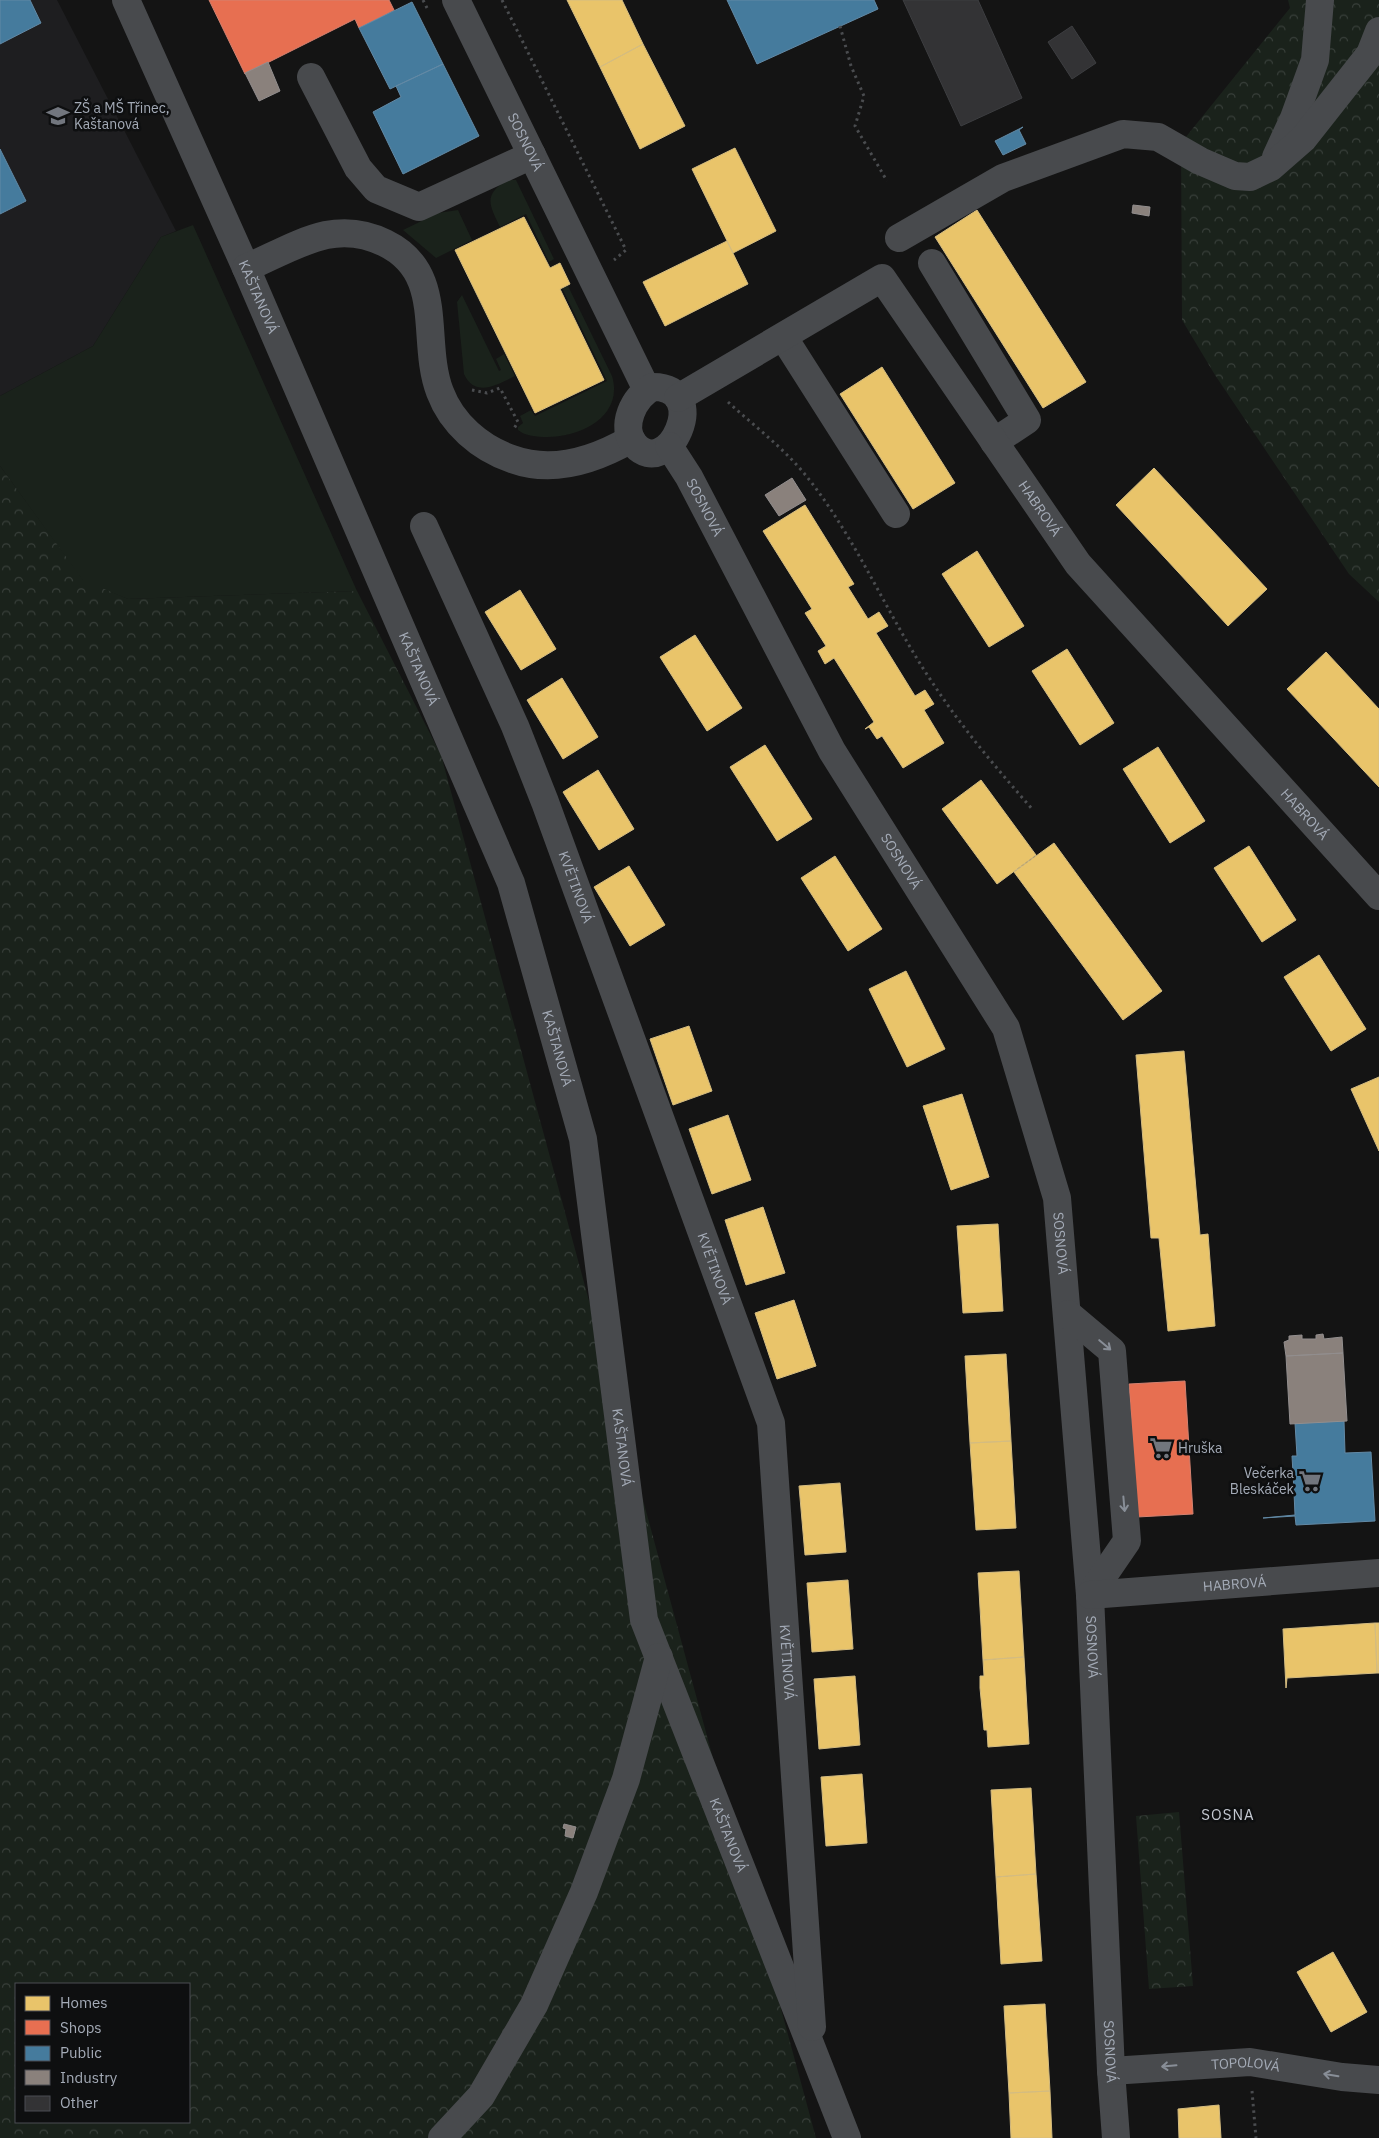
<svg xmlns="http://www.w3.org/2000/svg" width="1379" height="2138" font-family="'IBM Plex Sans',sans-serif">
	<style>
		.built { fill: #1e1e20 }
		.green { fill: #1a221b }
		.forest { fill: url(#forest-crowns); fill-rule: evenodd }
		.homes { fill: #e9c46a; stroke: #d4bc81 }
		.shops { fill: #e76f51; stroke: #d38170 }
		.public { fill: #457b9d; stroke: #6289a5 }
		.industry { fill: #8a817c; stroke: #928e8e }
		.building { fill: #333335; stroke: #3d3e41 }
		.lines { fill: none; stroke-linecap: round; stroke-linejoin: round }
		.path { stroke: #4a4c4f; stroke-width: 3; stroke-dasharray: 2.5 4; stroke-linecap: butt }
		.minor { stroke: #484a4d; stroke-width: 28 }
		.oneway { stroke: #888e97 }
		.labels { text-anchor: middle; stroke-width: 5; stroke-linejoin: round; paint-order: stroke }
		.poi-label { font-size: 14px; fill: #a4abb7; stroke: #0e0f10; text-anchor: start }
		.street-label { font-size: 14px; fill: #a4abb7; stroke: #0e0f10 }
		.neighbourhood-label { font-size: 15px; letter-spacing: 1px; fill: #c5c9d2; stroke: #0e0f10 }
	</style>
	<defs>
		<pattern id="forest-crowns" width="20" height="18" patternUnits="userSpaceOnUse" patternTransform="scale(1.25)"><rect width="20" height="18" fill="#1a221b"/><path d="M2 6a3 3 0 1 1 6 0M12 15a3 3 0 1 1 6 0" fill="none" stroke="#383f3a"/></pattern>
	</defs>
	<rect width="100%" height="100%" fill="#141414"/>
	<!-- built -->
	<path class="built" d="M0 0H57L176 231 161 237 93 346 0 396Z"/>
	<!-- green -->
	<path class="green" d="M508 180H516L554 259 549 262 526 214 500 227C489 205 483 194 508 180Z
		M458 210 472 240 436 258 403 230 438 213Z
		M193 225 357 591 128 599 83 581 0 466V396L93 346 161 237Z
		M568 286 612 376C624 416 581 437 547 437 537 437 525 436 518 430V427L523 423 520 416 531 410 535 416 607 381 562 288Z
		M462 295 499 371 501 370 496 359 504 354 515 376C497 385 475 398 464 374L457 302Z"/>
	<!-- forest -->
	<path class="forest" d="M1288 0H1379V602L1349 574 1215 375 1182 320 1181 143 1290 8Z
		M0 466 83 580 128 599 357 591 441 755 816 2138H0ZM16 1984H189V2122H16Z
		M1179 1812 1193 1986 1149 1989 1136 1816Z"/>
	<!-- homes -->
	<path class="homes" d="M567 0H622L643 44 600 67Z
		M643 44 685 126 640 149 600 67Z
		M735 148 776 231 733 253 692 169Z
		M977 210 1086 382 1043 408 935 237Z
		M524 217 550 268 560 263 570 284 560 289 604 380 535 413 455 250Z
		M727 241 748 284 665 326 643 282Z
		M882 367 955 483 913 509 840 394Z
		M1154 468 1267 589 1228 626 1116 505Z
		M805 505 854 584 848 587 868 619 879 612 888 626 876 633 915 696 925 690 934 704 924 710 944 743 903 768 882 736 877 739 869 727 865 729 874 722 834 658 825 664 818 651 826 646 805 613 812 609 763 531Z
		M977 551 1024 626 989 647 942 574Z
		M520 590 556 649 521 670 485 612Z
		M695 635 742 708 707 731 660 657Z
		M1067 649 1114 723 1080 745 1032 671Z
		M1326 652 1379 709V787L1287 689Z
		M562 678 598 737 563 759 527 700Z
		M765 745 812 819 777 841 730 767Z
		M1158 747 1205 821 1170 843 1123 769Z
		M598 770 634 829 599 850 563 792Z
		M981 780 1036 855 997 884 942 809Z
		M1054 843 1162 991 1123 1020 1014 872Z
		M1249 846 1296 920 1262 942 1214 868Z
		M835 856 882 929 848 951 801 878Z
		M629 866 665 925 630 946 594 887Z
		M1319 955 1366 1029 1331 1051 1284 977Z
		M906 971 945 1049 907 1067 869 989Z
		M689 1026 712 1091 673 1105 650 1039Z
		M1184 1051 1200 1235 1208 1234 1215 1326 1168 1331 1159 1238H1151L1136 1055Z
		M1379 1077V1151L1351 1089Z
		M962 1094 989 1177 951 1190 923 1106Z
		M728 1115 751 1180 712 1194 689 1129Z
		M763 1207 785 1273 746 1285 725 1220Z
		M998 1224 1003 1311 963 1313 957 1226Z
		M794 1300 816 1366 777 1379 755 1313Z
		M1006 1354 1011 1441 970 1443 965 1356Z
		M1011 1441 1016 1528 976 1530 970 1443Z
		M840 1483 846 1552 805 1555 799 1486Z
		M1019 1571 1024 1657 983 1660 978 1573Z
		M848 1580 853 1649 812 1652 807 1583Z
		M1375 1623 1377 1673 1287 1678 1286 1688 1283 1629Z
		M1375 1623H1379V1673H1377Z
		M1024 1657 1029 1744 988 1747 987 1730H984L980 1688V1676H984L983 1660Z
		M855 1676 860 1745 819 1749 814 1679Z
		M862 1774 867 1843 826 1846 821 1777Z
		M1031 1788 1036 1874 996 1877 991 1790Z
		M1036 1874 1042 1961 1001 1964 996 1877Z
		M1333 1952 1367 2012 1331 2032 1297 1972Z
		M1045 2004 1050 2091 1009 2093 1004 2006Z
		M1050 2091 1052 2138H1011L1009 2093Z
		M1219 2105 1221 2138H1179L1178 2109Z"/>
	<!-- shops -->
	<path class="shops" d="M209 0H389L394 10 359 28 355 19 245 74Z
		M1185 1381 1193 1514 1137 1517 1129 1384Z"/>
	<!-- public -->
	<path class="public" d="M0 0H30L41 23 0 44Z
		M727 0H874L878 9 757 64Z
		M412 2 443 64 390 89 359 28Z
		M443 64 479 136 403 174 373 112 401 97 396 86Z
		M1023 127 1019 130 1026 144 1003 155 995 141Z
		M0 149 26 201 0 214Z
		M1344 1421 1345 1453 1371 1452 1375 1521 1296 1525 1295 1516 1263 1518 1295 1515 1294 1492 1262 1491H1294L1292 1456H1297L1295 1423Z"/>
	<!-- industry -->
	<path class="industry" d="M268 62 280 91 259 101 245 73Z
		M1133 205 1150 207 1149 216 1132 213Z
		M792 478 806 500 779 516 765 495Z
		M1323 1334 1324 1339 1342 1337 1343 1353 1286 1356 1284 1342 1289 1340V1336L1302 1335V1339H1316V1335Z
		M1343 1353 1347 1421 1290 1424 1286 1356Z
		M564 1824 576 1827 573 1838 565 1836 566 1829 563 1828Z"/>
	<!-- building -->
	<path class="building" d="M903 0H978L1022 98 961 126Z
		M1072 26 1096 63 1072 79 1048 42Z"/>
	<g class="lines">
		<!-- path -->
		<path class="path" d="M423 0 427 8
			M502 0 626 250 614 260
			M840 26 851 66 864 96 855 126 887 181
			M472 390 487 393 500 388 518 422 513 430
			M728 402C753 425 780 445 803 472 856 536 887 616 934 685 963 729 998 770 1033 810
			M1252 2091 1256 2138"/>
		<!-- minor -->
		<g class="minor">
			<path id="s1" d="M126 0 246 268 511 883 583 1139 644 1620 847 2138"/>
			<path id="s2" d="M456 0 647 390"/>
			<path d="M311 77 358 168 376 189 419 207 532 155"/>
			<path d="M1276 157 1294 118 1315 60 1320 0"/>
			<path d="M899 238 1003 178 1123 134 1158 137 1200 161 1235 176 1250 177 1271 167 1303 139 1370 54 1379 31"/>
			<path d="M932 263 1027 420 994 442"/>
			<path d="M246 268C272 257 299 241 326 235 346 231 367 234 385 243 447 273 420 340 440 392 452 424 480 448 512 459 553 474 595 460 631 439"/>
			<path d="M784 338 896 514"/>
			<path d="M653 387C713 387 668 482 635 445 619 428 634 395 653 387Z"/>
			<path id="s3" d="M678 398 882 278 1078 564 1379 896"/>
			<path id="s4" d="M669 446 689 477 832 751 1006 1028 1057 1198 1090 1595 1111 2071 1116 2138"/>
			<path id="s5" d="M424 526 515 726 545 802 771 1423 812 2027"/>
			<path d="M1068 1314 1112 1351 1127 1541 1090 1595"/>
			<path id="s6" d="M1090 1595 1379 1573"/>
			<path id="s7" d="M1111 2071 1250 2062 1342 2077 1379 2080"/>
			<path d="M442 2138 481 2096 534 2005 584 1892 626 1779 659 1657"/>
		</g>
	</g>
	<!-- one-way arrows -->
	<defs><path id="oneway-shaft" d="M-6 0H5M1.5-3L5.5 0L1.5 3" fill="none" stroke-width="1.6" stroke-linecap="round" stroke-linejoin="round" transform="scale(1.25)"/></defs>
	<g class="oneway">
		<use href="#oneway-shaft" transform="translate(1105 1345) rotate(40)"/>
		<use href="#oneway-shaft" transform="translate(1124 1504) rotate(85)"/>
		<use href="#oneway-shaft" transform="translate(1169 2066) rotate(175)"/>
		<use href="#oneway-shaft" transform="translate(1331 2075) rotate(-171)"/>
	</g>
	<!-- icons -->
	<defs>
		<symbol id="school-bare" viewBox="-9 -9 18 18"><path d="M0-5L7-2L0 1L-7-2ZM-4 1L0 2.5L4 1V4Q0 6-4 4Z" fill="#72767e" stroke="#0e0f10" stroke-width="2.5" paint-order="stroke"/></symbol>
		<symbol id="supermarket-bare" viewBox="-9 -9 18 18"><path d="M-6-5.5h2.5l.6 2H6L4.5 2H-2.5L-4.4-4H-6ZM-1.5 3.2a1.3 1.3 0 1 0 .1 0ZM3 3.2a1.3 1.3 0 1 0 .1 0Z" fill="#72767e" stroke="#0e0f10" stroke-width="2.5" paint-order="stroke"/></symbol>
	</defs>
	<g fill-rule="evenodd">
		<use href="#school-bare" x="42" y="100" width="32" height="32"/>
		<use href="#supermarket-bare" x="1145" y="1432" width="32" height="32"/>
		<use href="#supermarket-bare" x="1294" y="1465" width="32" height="32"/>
	</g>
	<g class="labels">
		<!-- poi labels -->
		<g class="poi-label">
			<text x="74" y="113">ZŠ a MŠ Třinec,<tspan x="74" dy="16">Kaštanová</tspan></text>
			<text x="1178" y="1453">Hruška</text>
			<text x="1294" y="1478" text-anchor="end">Večerka<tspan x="1294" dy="16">Bleskáček</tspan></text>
		</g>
		<!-- street labels -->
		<g class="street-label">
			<text dy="5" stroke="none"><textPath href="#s2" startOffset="158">SOSNOVÁ</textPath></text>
			<text dy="5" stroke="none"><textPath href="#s1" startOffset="325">KAŠTANOVÁ</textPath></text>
			<text dy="5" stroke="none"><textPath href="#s4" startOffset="71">SOSNOVÁ</textPath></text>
			<text dy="5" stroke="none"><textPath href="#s3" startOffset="516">HABROVÁ</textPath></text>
			<text dy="5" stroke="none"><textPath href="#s1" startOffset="730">KAŠTANOVÁ</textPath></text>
			<text dy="5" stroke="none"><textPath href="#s3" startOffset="921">HABROVÁ</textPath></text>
			<text dy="5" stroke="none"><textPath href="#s4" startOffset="476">SOSNOVÁ</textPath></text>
			<text dy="5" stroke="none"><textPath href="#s5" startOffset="392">KVĚTINOVÁ</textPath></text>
			<text dy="5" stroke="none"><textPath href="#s1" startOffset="1135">KAŠTANOVÁ</textPath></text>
			<text dy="5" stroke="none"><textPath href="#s4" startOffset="896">SOSNOVÁ</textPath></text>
			<text dy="5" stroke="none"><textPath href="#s5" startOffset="798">KVĚTINOVÁ</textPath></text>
			<text dy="5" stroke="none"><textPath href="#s1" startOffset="1540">KAŠTANOVÁ</textPath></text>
			<text dy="5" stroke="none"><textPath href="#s6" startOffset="145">HABROVÁ</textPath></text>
			<text dy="5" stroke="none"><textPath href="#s4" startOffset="1301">SOSNOVÁ</textPath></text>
			<text dy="5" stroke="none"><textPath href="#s5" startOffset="1202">KVĚTINOVÁ</textPath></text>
			<text dy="5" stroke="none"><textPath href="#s1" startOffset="1945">KAŠTANOVÁ</textPath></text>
			<text dy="5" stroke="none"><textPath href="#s4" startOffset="1706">SOSNOVÁ</textPath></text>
			<text dy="5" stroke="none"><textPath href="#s7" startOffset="135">TOPOLOVÁ</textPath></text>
		</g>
		<!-- neighbourhood labels -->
		<g class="neighbourhood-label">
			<text x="1228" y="1820">SOSNA</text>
		</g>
	</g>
	<!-- legend -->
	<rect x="15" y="1983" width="175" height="140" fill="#0e0f10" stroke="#4a4d53"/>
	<rect x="25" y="1996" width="25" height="15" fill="#e9c46a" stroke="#4a4d53"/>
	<text x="60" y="2008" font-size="15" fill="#a4abb7">Homes</text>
	<rect x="25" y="2020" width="25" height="15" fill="#e76f51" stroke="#4a4d53"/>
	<text x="60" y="2033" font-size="15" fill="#a4abb7">Shops</text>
	<rect x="25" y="2046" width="25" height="15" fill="#457b9d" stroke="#4a4d53"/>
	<text x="60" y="2058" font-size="15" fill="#a4abb7">Public</text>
	<rect x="25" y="2070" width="25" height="15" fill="#8a817c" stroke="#4a4d53"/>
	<text x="60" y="2083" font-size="15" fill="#a4abb7">Industry</text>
	<rect x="25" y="2096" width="25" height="15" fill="#333335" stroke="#4a4d53"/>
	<text x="60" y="2108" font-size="15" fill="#a4abb7">Other</text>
</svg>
